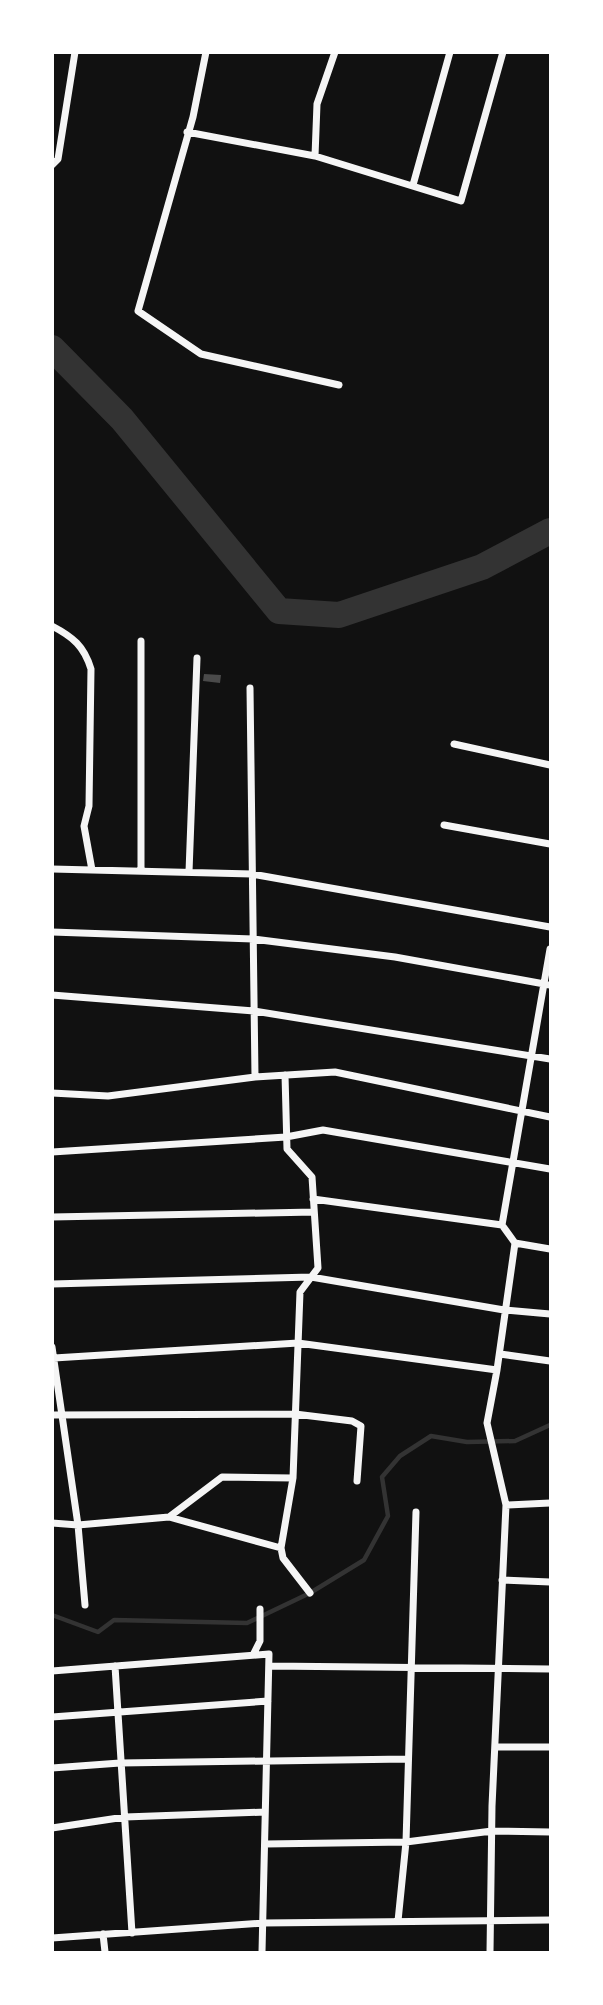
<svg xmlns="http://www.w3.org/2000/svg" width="603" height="2005" font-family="'Times New Roman',serif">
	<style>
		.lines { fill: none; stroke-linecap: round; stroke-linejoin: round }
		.stream { stroke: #333; stroke-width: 4.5 }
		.river { stroke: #333; stroke-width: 26 }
		.building { fill: #4a4a4a }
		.minor { stroke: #f5f5f5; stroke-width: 7 }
	</style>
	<rect width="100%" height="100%" fill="#111"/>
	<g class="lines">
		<!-- stream -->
		<path class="stream" d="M52 1615 98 1632 114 1620 247 1623 310 1593 364 1560 388 1516 382 1477 400 1456 431 1436 467 1442 515 1441 550 1425"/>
		<!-- river -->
		<path class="river" d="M52 348 122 419 279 611 339 615 482 567 550 531"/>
	</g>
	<!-- building -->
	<path class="building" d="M204 674 221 675 220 683 203 681Z"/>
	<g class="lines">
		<!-- minor -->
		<path class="minor" d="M206 52 193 117 138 311 201 354 339 385
			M187 132 315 156 461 201 503 52
			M315 156 317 104 335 52
			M52 165 58 159 75 52
			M413 185 450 52
			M52 626C73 637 84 646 91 669L89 806 84 826 92 870
			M141 641V871
			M250 688 255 1077
			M454 744 550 765
			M444 825 550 844
			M52 869 252 874 550 927
			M189 872 197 658
			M52 932 253 939 395 957 550 985
			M52 995 254 1011 550 1059
			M52 1093 108 1096 255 1077 335 1072 550 1117
			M52 1152 286 1137 323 1130 550 1169
			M313 1199 502 1225 550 949
			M52 1217 314 1212
			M502 1225 515 1243 550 1249
			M52 1284 311 1277 504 1310 550 1314
			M52 1347 78 1525 169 1517 222 1477 293 1478 300 1292 318 1268 312 1177 287 1149 285 1075
			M500 1354 550 1361
			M54 1358 298 1343 497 1370 515 1243
			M497 1370 487 1423 506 1505
			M52 1415 295 1414 352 1421 361 1426 357 1481
			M293 1478 281 1548 283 1558 310 1593
			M169 1517 281 1548
			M52 1523 78 1525 85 1605
			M502 1580 550 1582
			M253 1655 260 1641V1609
			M115 1666 132 1933
			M269 1666 550 1669
			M52 1671 269 1654 262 1952
			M52 1717 268 1701
			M495 1747H550
			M52 1768 120 1763 406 1759
			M52 1828 125 1817 265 1812
			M265 1844 406 1842 492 1831 550 1832
			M398 1921 406 1842 416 1512
			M103 1934 105 1952
			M52 1938 263 1923 550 1920
			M490 1952 492 1806 506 1505 550 1503"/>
	</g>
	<!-- border -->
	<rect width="603" height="2005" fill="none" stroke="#ffffff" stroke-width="108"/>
</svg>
